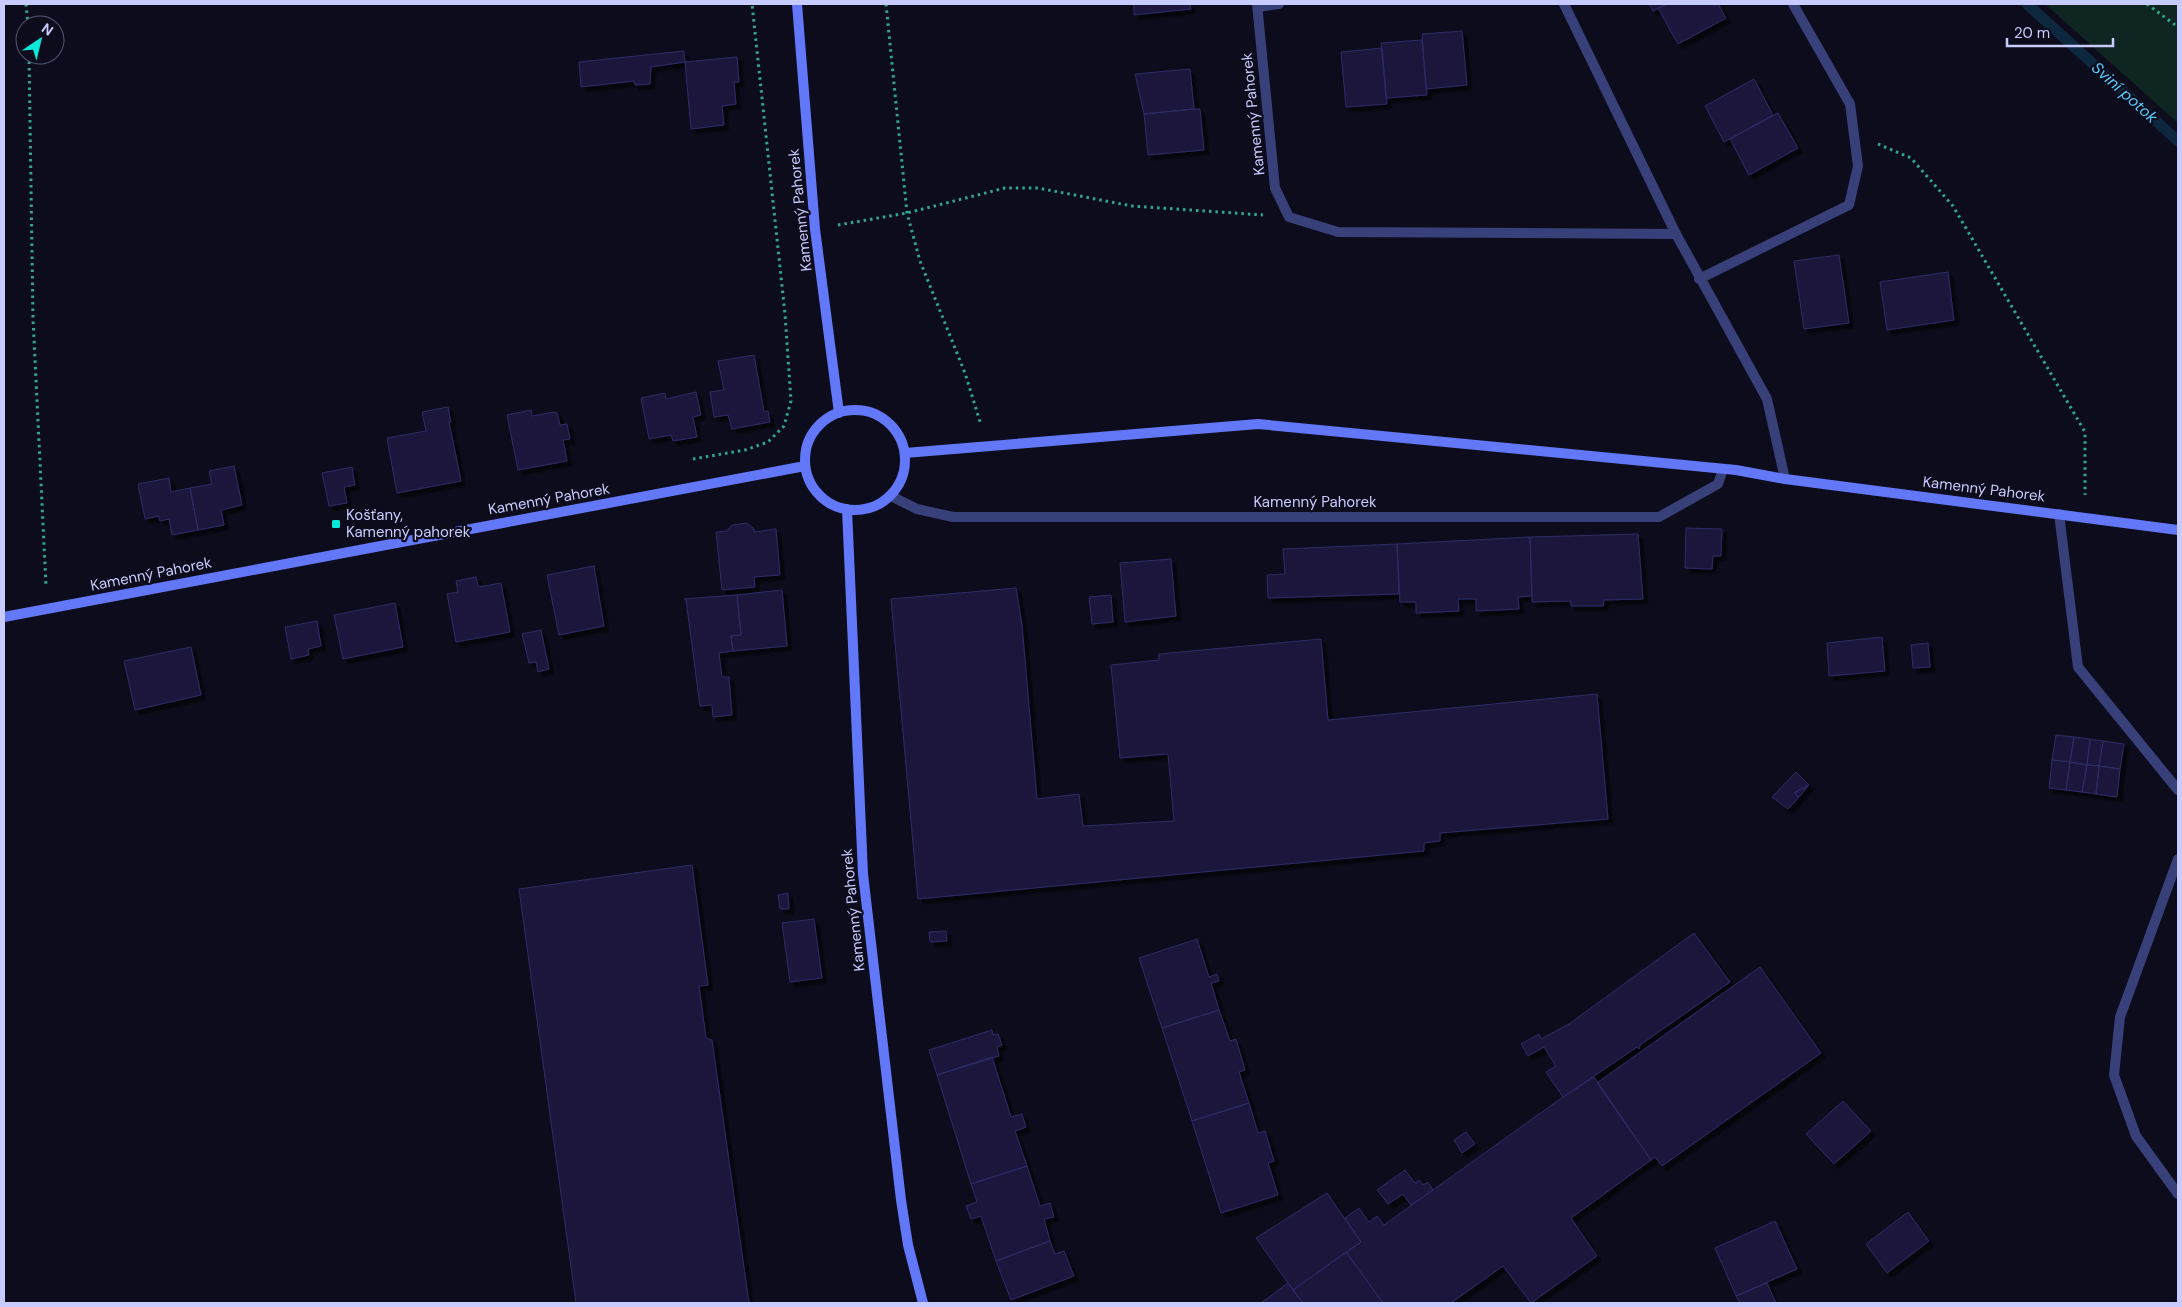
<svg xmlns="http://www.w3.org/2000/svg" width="2182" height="1307" font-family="'DM Sans',sans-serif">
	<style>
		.green { fill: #0f2521 }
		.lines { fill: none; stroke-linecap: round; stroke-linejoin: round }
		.stream { stroke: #0d283e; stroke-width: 11 }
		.building { fill: #1a193c; stroke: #2e2b67; filter: url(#shadow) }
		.path { stroke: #31a88e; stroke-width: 3; stroke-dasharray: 2.5 4; stroke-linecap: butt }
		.street { stroke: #384079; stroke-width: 10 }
		.secondary { stroke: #6378f9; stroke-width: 10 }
		.poi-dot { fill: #09e9da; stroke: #0c0c1c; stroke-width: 2 }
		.labels { text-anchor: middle; stroke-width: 4.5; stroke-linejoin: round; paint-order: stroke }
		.street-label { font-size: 15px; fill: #c8cbfd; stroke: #0c0c1c }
		.poi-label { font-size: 15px; fill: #c8cbfd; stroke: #0c0c1c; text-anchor: start }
		.water-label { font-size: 16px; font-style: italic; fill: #5bc9f9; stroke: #0c0c1c }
	</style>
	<defs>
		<filter id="shadow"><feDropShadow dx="4.5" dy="4.5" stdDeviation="1" flood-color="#0009"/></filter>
	</defs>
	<rect width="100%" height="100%" fill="#0c0c1c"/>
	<!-- green -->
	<path class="green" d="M2045 4H2178V123Z"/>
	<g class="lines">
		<!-- stream -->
		<path class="stream" d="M2027 4 2178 141"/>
	</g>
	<!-- building -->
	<path class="building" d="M1134 4H1190L1191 9 1134 15Z
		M1649 4H1667L1653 11Z
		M1667 4H1718L1726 18 1678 44 1658 8Z
		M1462 31 1467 85 1426 89 1422 34Z
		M1422 40 1427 95 1386 98 1381 43Z
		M1382 48 1387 104 1346 107 1341 52Z
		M684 51 685 62 651 67 650 84 635 85 634 81 581 87 579 62Z
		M737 57 739 82H734L736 104 722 106 724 125 691 129 685 62Z
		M1190 69 1194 109 1144 114 1135 74Z
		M1754 79 1773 115 1724 142 1705 106Z
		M1194 109H1200L1204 150 1148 155 1144 114Z
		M1778 113 1798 148 1749 175 1730 139Z
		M1839 255 1849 323 1804 329 1794 261Z
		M1948 272 1954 320 1887 330 1880 282Z
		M754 355 764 412 768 411 770 422 732 429 728 415 714 417 710 392 724 390 718 361Z
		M696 392 701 415 693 417 697 437 673 441 671 435 649 439 641 398 665 393 666 399Z
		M448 407 451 422H449L461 481 397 493 387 438 426 431 422 412Z
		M531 410 532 416 554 412 557 413 560 425 567 424 570 439 563 440 567 461 518 470 507 415Z
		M234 466 242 505 221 510 224 525 198 530 190 488 212 484 209 471Z
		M352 467 355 485 344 487 347 503 329 506 322 473Z
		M169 478 171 492 190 488 198 530 172 535 169 519 160 521 159 516 145 519 138 484Z
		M747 523 754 529V532L776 529 780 575 754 577 755 587 722 590 716 532 727 531 732 525Z
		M1686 528 1722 529 1721 556H1713L1712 569 1685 568Z
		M1638 534 1643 599 1604 600 1603 606H1571V601L1532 602 1530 537Z
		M1530 537 1532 596 1518 597 1519 609 1476 611V599H1458L1459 611 1416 613V602H1400L1397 544Z
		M1397 544 1399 594 1268 598 1267 575 1285 574 1283 549Z
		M1171 559 1176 616 1125 622 1120 563Z
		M594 566 604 626 559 635 547 575Z
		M476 577 478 587 501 583 510 632 456 642 447 594 458 592 456 581Z
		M1016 588 1022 625 1037 799 1079 794 1083 826 1174 821 1168 754 1120 758 1111 665 1159 660V654L1321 639 1328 720 1597 694 1608 819 1440 833V841L1424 843V851L918 899 891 599Z
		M782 590 787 646 733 651 731 636 741 635 737 595Z
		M737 595 741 635 731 636 733 651 719 653 722 677H729L732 715 713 717 712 705 700 706 686 600 684 599Z
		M1111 595 1113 622 1092 624 1089 597Z
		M395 603 403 647 343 659 334 615Z
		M317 621 321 646 308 649 309 655 291 659 285 627Z
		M541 630 549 669 538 672 536 662 529 663 522 634Z
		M1882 637 1885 671 1829 676 1827 643Z
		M1928 643 1930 667 1913 668 1911 645Z
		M191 647 201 695 135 710 124 661Z
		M2056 735 2074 737 2070 762 2052 760Z
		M2074 737 2090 739 2087 765 2070 762Z
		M2090 739 2103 741 2099 766 2087 765Z
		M2103 741 2124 744 2120 769 2099 766Z
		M2052 760 2070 762 2066 790 2049 788Z
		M2070 762 2087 765 2082 792 2066 790Z
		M2087 765 2099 766 2096 794 2082 792Z
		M2099 766 2120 769 2117 797 2096 794Z
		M1796 772 1809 785 1794 793 1799 797 1788 809 1772 797Z
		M1809 785 1799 797 1794 793Z
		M692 865 708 985 699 986 706 1038 712 1040 749 1303H576L519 889Z
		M788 893 789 909H780L778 895Z
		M814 919 822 978 790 982 782 923Z
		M946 931 947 941 930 942 929 932Z
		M1694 933 1730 982 1640 1045 1639 1049 1637 1047 1563 1097 1546 1072 1556 1066 1544 1047 1528 1056 1521 1044 1539 1034 1541 1039 1569 1024Z
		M1197 939 1209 977 1217 974 1219 981 1211 983 1219 1010 1162 1028 1139 958Z
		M1760 967 1821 1053 1662 1166 1655 1157 1651 1160 1597 1083Z
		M1219 1010 1230 1041 1236 1039 1245 1070 1239 1072 1249 1103 1192 1121 1162 1028Z
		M992 1030 993 1035 998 1034 1002 1045 997 1047 999 1056 937 1075 929 1050Z
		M992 1057 1011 1117 1022 1114 1026 1127 1015 1131 1027 1166 971 1184 937 1075Z
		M1594 1077 1651 1160 1571 1218 1597 1256 1531 1303 1503 1266 1451 1303H1383L1346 1252 1361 1242 1345 1218 1359 1208 1369 1222 1377 1216 1384 1225 1563 1097Z
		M1843 1101 1871 1131 1834 1164 1806 1134Z
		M1249 1103 1258 1133 1265 1131 1274 1161 1268 1163 1278 1195 1221 1213 1192 1121Z
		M1466 1132 1475 1144 1462 1153 1454 1140Z
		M1027 1166 1040 1206 1050 1203 1054 1217 1044 1219 1050 1241 996 1261 981 1216 971 1219 966 1206 977 1202 971 1184Z
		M1405 1170 1415 1183 1419 1180 1423 1185 1428 1182 1433 1190 1411 1205 1403 1194 1388 1204 1377 1190Z
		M1327 1193 1361 1242 1293 1290 1256 1238Z
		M1908 1212 1929 1241 1887 1273 1866 1244Z
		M1775 1221 1797 1269 1736 1296 1715 1248Z
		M1050 1241 1055 1254 1064 1251 1074 1276 1011 1300 996 1261Z
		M1346 1252 1383 1303H1303L1293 1290Z
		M1288 1283 1303 1303H1261Z
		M1767 1283 1776 1303H1740L1736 1296Z"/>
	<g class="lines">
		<!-- path -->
		<path class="path" d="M26 4 28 25
			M886 4 907 213 920 261 965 373 981 425
			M2147 4 2178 27
			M29 55 33 318 46 586
			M1878 144 1911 158 1953 206 2085 432V495
			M838 225 907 213 1005 188H1038L1132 206 1263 215
			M693 459 745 450 768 442 784 426 791 401 785 314 752 4"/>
		<!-- street -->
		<path class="street" d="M1257 4 1275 188 1289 217 1338 232 1676 234
			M1564 4 1676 234 1767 399 1785 479
			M1258 7 1279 4
			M1699 279 1849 205 1858 166 1850 104 1793 4
			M891 496 917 509 953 517H1659L1718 484 1723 469
			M2059 514 2078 667 2178 790
			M2178 859 2120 1017 2114 1075 2136 1136 2178 1194"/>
		<!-- secondary -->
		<path class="secondary" d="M797 4 815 229 839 413
			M805 460a50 50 0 1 1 100 0a50 50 0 1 1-100 0Z
			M905 453 1258 424 1736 470 1785 479 2178 530
			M847 509 863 874 901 1200 908 1245 923 1303
			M4 617 805 466"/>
	</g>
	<!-- markers -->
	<rect class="poi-dot" x="331" y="519" width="10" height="10" rx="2.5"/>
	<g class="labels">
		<!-- street labels -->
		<g class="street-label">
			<text transform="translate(1253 114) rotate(-96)" y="5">Kamenný Pahorek</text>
			<text transform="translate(800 210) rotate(-96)" y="5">Kamenný Pahorek</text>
			<text transform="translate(1984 489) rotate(7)" y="5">Kamenný Pahorek</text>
			<text transform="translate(549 499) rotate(-10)" y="5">Kamenný Pahorek</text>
			<text x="1315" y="507">Kamenný Pahorek</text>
			<text transform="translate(151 574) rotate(-11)" y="5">Kamenný Pahorek</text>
			<text transform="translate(853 910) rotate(-96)" y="5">Kamenný Pahorek</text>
		</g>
		<!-- poi labels -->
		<g class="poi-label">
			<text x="346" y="520">Košťany,<tspan x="346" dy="17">Kamenný pahorek</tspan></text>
		</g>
		<!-- water labels -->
		<g class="water-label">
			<text transform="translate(2125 92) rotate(42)" y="6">Sviní potok</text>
		</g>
	</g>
	<!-- border -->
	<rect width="2182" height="1307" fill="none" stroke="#c8cbfd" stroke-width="10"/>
	<!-- north arrow -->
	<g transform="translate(40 40) rotate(35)"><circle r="24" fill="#0c0c1c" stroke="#575876"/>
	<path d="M0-4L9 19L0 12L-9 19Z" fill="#09e9da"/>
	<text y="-8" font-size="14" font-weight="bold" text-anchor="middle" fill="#c8cbfd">N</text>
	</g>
	<!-- scale -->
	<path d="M2007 38v8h106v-8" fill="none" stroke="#c8cbfd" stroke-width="2.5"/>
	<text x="2014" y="38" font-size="15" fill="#c8cbfd" stroke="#0c0c1c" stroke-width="4" paint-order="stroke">20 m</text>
</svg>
